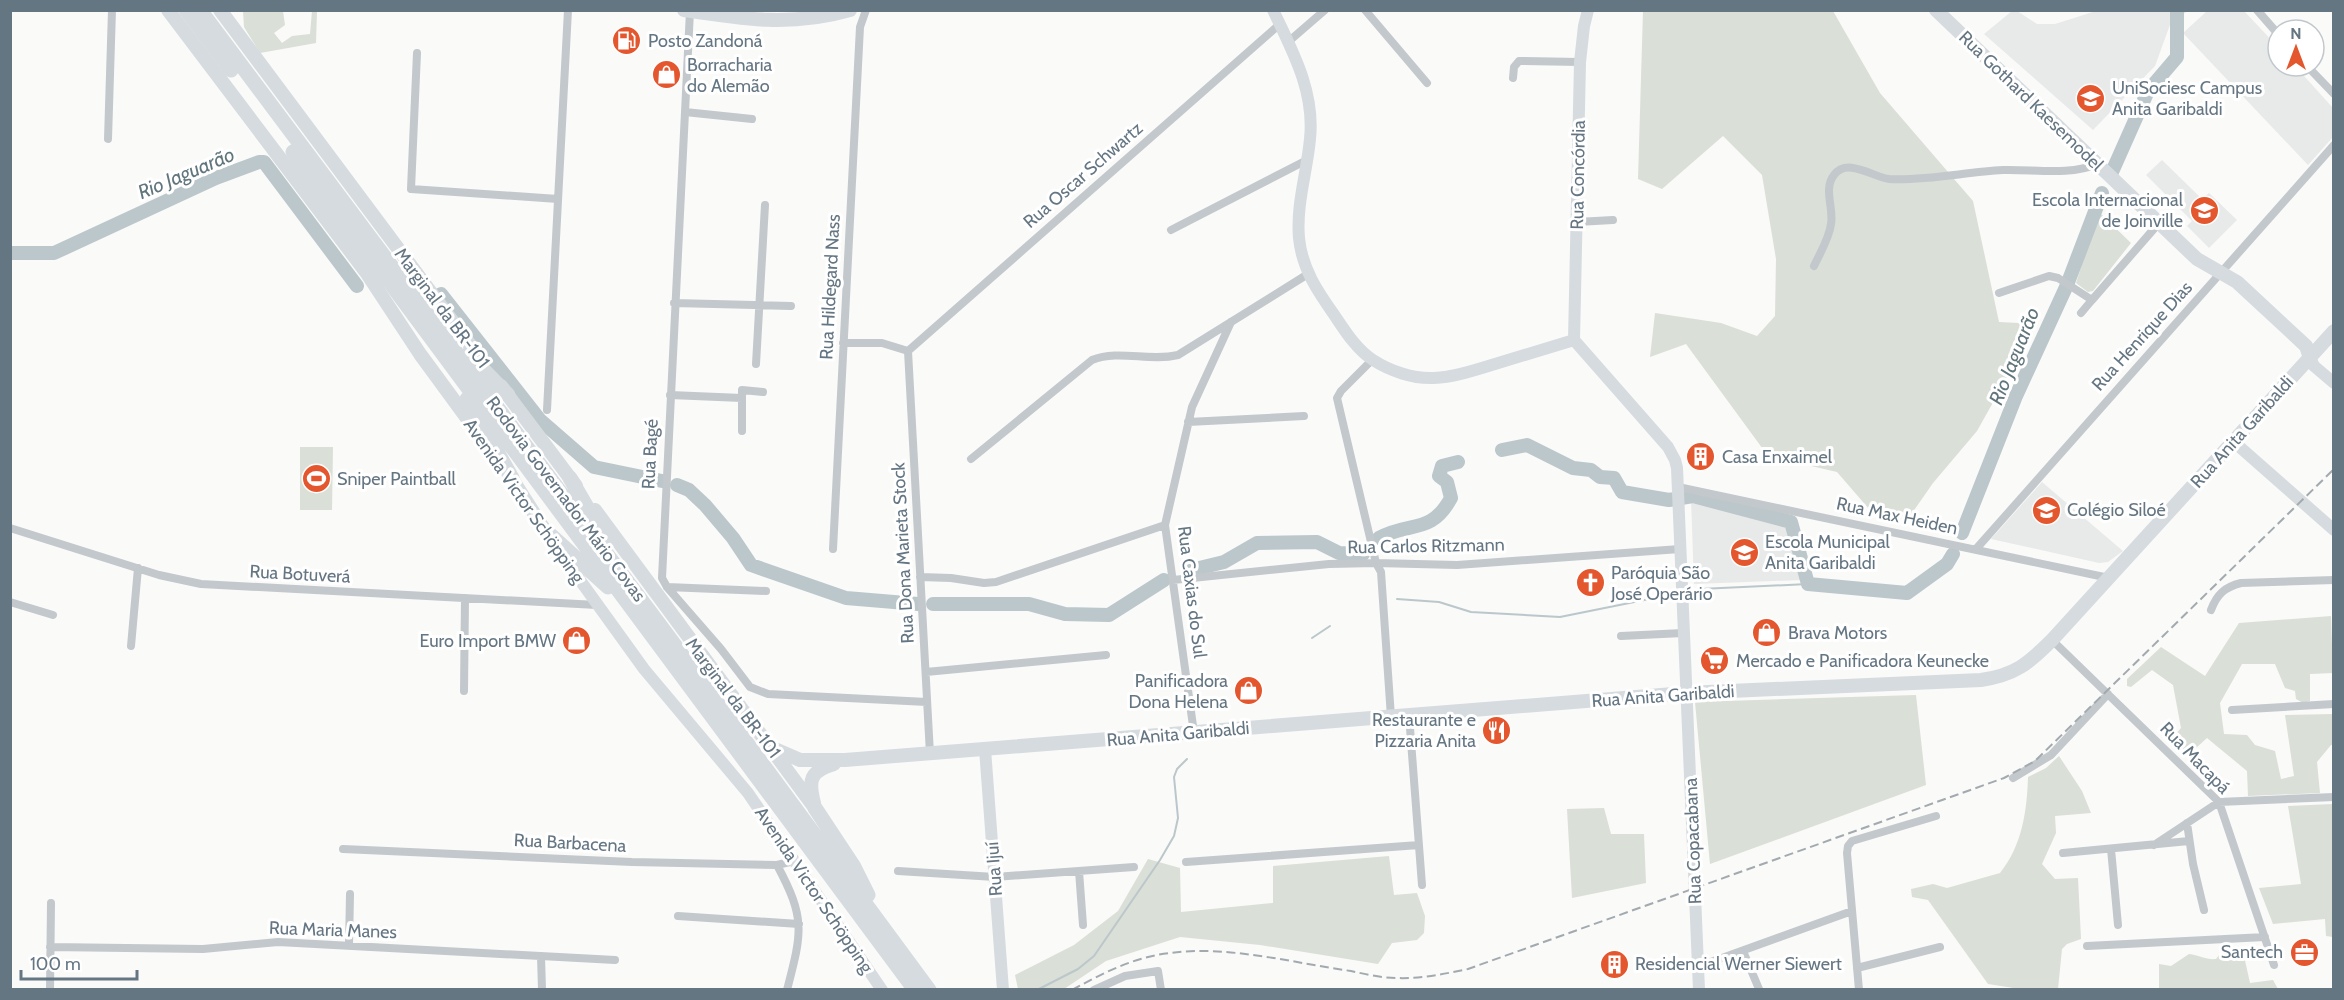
<svg xmlns="http://www.w3.org/2000/svg" width="2344" height="1000" font-family="Cabin,sans-serif">
	<style>
		.built { fill: #e8e9e9 }
		.green { fill: #dadfd7 }
		.lines { fill: none; stroke-linecap: round; stroke-linejoin: round }
		.stream { stroke: #bbc7cb; stroke-width: 2 }
		.river { stroke: #bbc7cb; stroke-width: 14 }
		.street { stroke: #c3c8cc; stroke-width: 8 }
		.secondary { stroke: #d6dbdf; stroke-width: 12 }
		.primary { stroke: #d6dbdf; stroke-width: 14 }
		.highway { stroke: #d6dbdf; stroke-width: 15 }
		.rail { stroke: #a2aab0; stroke-width: 2; stroke-dasharray: 9 4.5; stroke-linecap: butt }
		.labels { text-anchor: middle; stroke-width: 6; stroke-linejoin: round; paint-order: stroke }
		.poi-label { font-size: 18px; fill: #657683; stroke: #fff; text-anchor: start }
		.street-label { font-size: 18px; fill: #657683; stroke: #fff }
		.water-label { font-size: 20px; font-style: italic; fill: #60757c; stroke: #fff }
	</style>
	<rect width="100%" height="100%" fill="#fafaf8"/>
	<!-- built -->
	<path class="built" d="M2012 11H2017L2037 24H2055L2096 11H2188L2171 22 2155 66 2093 130 1984 34Z
		M2207 11H2244L2278 47V66H2295L2333 108V137L2308 165 2183 33Z
		M2162 160 2202 199 2209 193 2237 220 2209 248 2187 226 2192 221 2146 175Z
		M2042 482 2123 551 2108 562 2099 563 1991 539Z
		M1691 498 1788 524 1803 580 1694 584Z"/>
	<!-- green -->
	<path class="green" d="M243 11H283L285 25 274 33 282 43 292 36 310 34 312 11H317L316 43 260 53 244 27Z
		M1643 11H1833L1880 93 1973 201 1999 322 2037 324 1977 431 1933 483 1910 516 1876 517 1837 472 1768 456 1686 344 1650 357 1655 313 1721 323 1757 336 1775 316 1776 259 1762 175 1723 136 1662 189 1638 179Z
		M2099 212 2131 243 2093 291 2088 292 2076 283Z
		M300 447H333L332 510H300Z
		M2331 616 2333 673 2310 674V701L2303 703 2296 699 2295 691 2285 688 2275 664H2242L2220 703 2224 734 2247 735 2255 745 2275 751 2281 779 2294 776 2285 715 2333 714V745H2331L2317 762 2320 793 2248 796 2247 771 2207 738 2186 757 2170 741 2181 728 2173 685 2152 670 2131 687 2127 686V679L2161 647 2205 676 2239 623Z
		M1916 695 1926 785 1710 864 1695 702Z
		M2059 756 2082 791 2091 813 2055 816 2056 833 2042 864 2055 879 2078 878 2081 939 2067 944 2062 949 2058 989H2020L1988 984 1928 900 1912 897 1911 889 1933 884 1947 888 2000 873C2022 846 2027 811 2028 777L2046 768Z
		M2333 804V937L2326 936 2325 919 2273 924 2259 888 2301 884 2288 806Z
		M1604 808 1611 834H1644L1646 883 1572 898 1567 809Z
		M1389 856 1394 895 1417 893 1425 916 1424 933 1417 940 1392 943 1378 964 1260 945 1180 937 1106 961 1064 989H1018L1015 975 1074 945 1118 911 1148 859 1180 868 1181 912 1273 903V866Z
		M2226 946 2242 947 2250 983 2273 980 2278 989H2159V964L2171 966 2189 954C2199 955 2206 960 2216 959Z"/>
	<g class="lines">
		<!-- stream -->
		<path class="stream" d="M1700 589 1808 584
			M1397 599 1439 602 1471 612 1560 617 1674 594
			M1312 638 1330 626
			M1037 990 1078 969 1094 956 1160 860 1174 836 1178 818 1174 777 1177 769 1187 759"/>
		<!-- river -->
		<path class="river" d="M2112 172 2148 91 2177 57V10
			M10 253H54L216 178 259 162H264L357 286
			M441 294 540 420 594 467 662 481
			M1502 450 1527 445 1573 468 1591 470 1600 477 1614 478 1622 492 1669 500 1693 496 1791 522 1808 584 1907 593 1947 564 1953 554
			M677 485 689 490 705 505 733 538 751 565 846 598 918 604
			M1962 533 2016 396 2067 285 2102 193
			M1379 538C1410 521 1431 535 1451 498L1447 482 1439 476 1442 466 1458 462
			M1191 570 1224 562 1257 543 1317 542 1339 553 1363 554
			M933 604H1029L1065 614 1109 615 1164 580"/>
		<!-- street -->
		<path class="street" d="M1365 10 1427 83
			M2257 10 2278 34
			M690 11 662 578 667 587 721 649 750 687 768 694 927 702
			M1288 42 1325 10
			M417 53 411 189 558 199
			M2307 66 2334 94
			M1513 78 1514 67 1519 61 1580 62
			M685 112 752 119
			M108 139 112 10
			M1577 222 1613 220
			M1171 230 1307 160
			M1814 266C1820 253 1829 239 1831 224 1834 208 1823 189 1834 175 1847 157 1873 177 1889 179 1927 181 1965 172 2003 170 2034 169 2068 176 2098 164
			M1999 293 2049 276 2058 278 2092 300 2159 223
			M674 303 791 306
			M2081 313 2092 300
			M843 343H882L908 351
			M908 351 1280 24
			M908 351 930 754
			M1372 360 1341 391 1337 398 1376 563 1381 572 1391 717
			M756 364 765 205
			M670 395 742 398V390L763 392
			M547 410 568 10
			M1188 422 1304 416
			M742 431V398
			M971 459 1092 360C1119 349 1149 362 1178 355L1308 274
			M1678 487 2109 578
			M10 528 159 575 201 584 597 605
			M833 549 860 27 866 10
			M1976 549 2334 145
			M920 577 951 578 984 583 996 582 1165 525
			M1173 580 1329 564 1376 563 1457 565 1680 549
			M667 587 766 591
			M10 602 53 615
			M2211 610C2217 594 2225 587 2241 583L2334 580
			M1621 636 1683 633
			M2052 640 2219 802 2274 965
			M131 646 138 568
			M926 672 1106 655
			M464 691 465 598
			M2232 710 2334 704
			M1409 715 1422 885
			M1194 733 1165 525 1192 407 1231 322
			M2013 778 2051 755 2108 694
			M2187 823 2193 864 2204 910
			M2154 845 2219 802 2334 797
			M343 849 632 862 777 865 794 861
			M2111 849 2118 925
			M2063 853 2189 841
			M1186 862 1419 845
			M777 865C806 919 802 932 787 990
			M898 871 995 877 1134 867
			M1079 871 1083 925
			M678 916 799 924
			M349 945 350 894
			M2087 946 2265 937
			M50 947 203 949 278 942 615 960
			M1743 951 1759 989
			M541 956 542 990
			M1697 967 1852 911
			M1857 968 1940 947
			M50 990 51 903
			M1094 990 1125 976 1158 971 1161 990
			M1859 990 1847 853 1848 846 1852 841 1936 816"/>
		<!-- secondary -->
		<path class="secondary" d="M1273 10C1293 52 1315 92 1310 139 1307 172 1296 205 1299 238 1302 269 1318 292 1335 316 1345 331 1357 350 1373 360 1390 371 1413 379 1434 378 1455 377 1475 370 1495 364 1522 356 1548 348 1574 340
			M1574 340 1668 447 1675 460 1677 468 1699 990
			M1574 340 1580 62 1584 26 1588 10
			M2310 358 2314 366 2334 383
			M2234 442 2334 530
			M551 540 644 669 748 793 882 990
			M985 749 1003 990"/>
		<!-- primary -->
		<path class="primary" d="M168 10 366 272 420 354 486 444
			M220 10 482 361
			M684 10C742 19 791 27 850 10
			M1936 10 2197 259 2237 282 2306 346 2310 358
			M501 386 576 486
			M507 471 544 529
			M595 510 815 808
			M770 747 800 760H845L1686 693 1981 680C2015 675 2028 664 2052 640L2334 331
			M814 803C808 780 810 771 834 764"/>
		<!-- highway -->
		<path class="highway" d="M186 10 231 70
			M200 10 671 640 929 990
			M293 152 915 990
			M468 354 508 395
			M467 399 512 478
			M570 478 606 540
			M544 529 608 587
			M815 808 854 867 868 895"/>
		<!-- rail -->
		<path class="rail" d="M1072 990C1103 973 1134 957 1170 953 1227 945 1294 963 1351 971 1365 974 1381 978 1396 978 1420 979 1444 974 1468 969L2004 778 2035 761 2334 469"/>
	</g>
	<!-- icons -->
	<defs>
		<symbol id="fuel-disc" viewBox="-11 -11 22 22"><circle r="9.5" fill="#e4572e" stroke="#fff"/><path d="M-5.5-6h7V0h2V4h1.3V-2.5L3-4.5l.8-.8L6-3V5H2.5V1h-1V6h-7ZM-4.2-4.7v3.2H.2V-4.7Z" fill="#fff"/></symbol>
		<symbol id="shop-disc" viewBox="-11 -11 22 22"><circle r="9.5" fill="#e4572e" stroke="#fff"/><path d="M-5-2.5h2.3a2.7 3.5 0 0 1 5.4 0H5L5.5 6h-11ZM-1.5-2.5h3a1.5 2.3 0 0 0-3 0Z" fill="#fff"/></symbol>
		<symbol id="university-disc" viewBox="-11 -11 22 22"><circle r="9.5" fill="#e4572e" stroke="#fff"/><path d="M0-5L7-2L0 1L-7-2ZM-4 1L0 2.5L4 1V4Q0 6-4 4Z" fill="#fff"/></symbol>
		<symbol id="school-disc" viewBox="-11 -11 22 22"><circle r="9.5" fill="#e4572e" stroke="#fff"/><path d="M0-5L7-2L0 1L-7-2ZM-4 1L0 2.5L4 1V4Q0 6-4 4Z" fill="#fff"/></symbol>
		<symbol id="building-disc" viewBox="-11 -11 22 22"><circle r="9.5" fill="#e4572e" stroke="#fff"/><path d="M-4-6H4V6H1V3H-1V6H-4ZM-2.5-4.3h1.7v1.8h-1.7ZM.8-4.3h1.7v1.8H.8ZM-2.5-1h1.7V.8h-1.7ZM.8-1h1.7V.8H.8Z" fill="#fff"/></symbol>
		<symbol id="stadium-disc" viewBox="-11 -11 22 22"><circle r="9.5" fill="#e4572e" stroke="#fff"/><path d="M0-5a6.5 5 0 1 0 0 10a6.5 5 0 1 0 0-10ZM-3.5-1.8h7v3.6h-7Z" fill="#fff"/></symbol>
		<symbol id="church-disc" viewBox="-11 -11 22 22"><circle r="9.5" fill="#e4572e" stroke="#fff"/><path d="M-1.2-6h2.4v3.5h3.3v2.4h-3.3V6h-2.4V-.1h-3.3v-2.4h3.3Z" fill="#fff"/></symbol>
		<symbol id="supermarket-disc" viewBox="-11 -11 22 22"><circle r="9.5" fill="#e4572e" stroke="#fff"/><path d="M-6-5.5h2.5l.6 2H6L4.5 2H-2.5L-4.4-4H-6ZM-1.5 3.2a1.3 1.3 0 1 0 .1 0ZM3 3.2a1.3 1.3 0 1 0 .1 0Z" fill="#fff"/></symbol>
		<symbol id="restaurant-disc" viewBox="-11 -11 22 22"><circle r="9.5" fill="#e4572e" stroke="#fff"/><path d="M-5-6h1v4h1v-4h1v4h1v-4h1v5L-1.5 .5V6h-2V.5L-5-1ZM5-6V6H3V1.5H1.5Q1.5-4 5-6Z" fill="#fff"/></symbol>
		<symbol id="office-disc" viewBox="-11 -11 22 22"><circle r="9.5" fill="#e4572e" stroke="#fff"/><path d="M-6-3h4V-5.5h4V-3h4V5H-6ZM-1-4.5V-3h2v-1.5ZM-6 0V1H6V0Z" fill="#fff"/></symbol>
	</defs>
	<g fill-rule="evenodd">
		<use href="#fuel-disc" x="610" y="24" width="33" height="33"/>
		<use href="#shop-disc" x="650" y="58" width="33" height="33"/>
		<use href="#university-disc" x="2074" y="82" width="33" height="33"/>
		<use href="#school-disc" x="2188" y="194" width="33" height="33"/>
		<use href="#building-disc" x="1684" y="440" width="33" height="33"/>
		<use href="#stadium-disc" x="300" y="462" width="33" height="33"/>
		<use href="#school-disc" x="2030" y="494" width="33" height="33"/>
		<use href="#school-disc" x="1728" y="536" width="33" height="33"/>
		<use href="#church-disc" x="1574" y="566" width="33" height="33"/>
		<use href="#shop-disc" x="1750" y="616" width="33" height="33"/>
		<use href="#shop-disc" x="560" y="624" width="33" height="33"/>
		<use href="#supermarket-disc" x="1698" y="644" width="33" height="33"/>
		<use href="#shop-disc" x="1232" y="674" width="33" height="33"/>
		<use href="#restaurant-disc" x="1480" y="714" width="33" height="33"/>
		<use href="#office-disc" x="2288" y="936" width="33" height="33"/>
		<use href="#building-disc" x="1598" y="948" width="33" height="33"/>
	</g>
	<g class="labels">
		<!-- poi labels -->
		<g class="poi-label">
			<text x="648" y="47">Posto Zandoná</text>
			<text x="687" y="71">Borracharia<tspan x="687" dy="21">do Alemão</tspan></text>
			<text x="2112" y="94">UniSociesc Campus<tspan x="2112" dy="21">Anita Garibaldi</tspan></text>
			<text x="2183" y="206" text-anchor="end">Escola Internacional<tspan x="2183" dy="21">de Joinville</tspan></text>
			<text x="1722" y="463">Casa Enxaimel</text>
			<text x="337" y="485">Sniper Paintball</text>
			<text x="2067" y="516">Colégio Siloé</text>
			<text x="1765" y="548">Escola Municipal<tspan x="1765" dy="21">Anita Garibaldi</tspan></text>
			<text x="1611" y="579">Paróquia São<tspan x="1611" dy="21">José Operário</tspan></text>
			<text x="1788" y="639">Brava Motors</text>
			<text x="556" y="647" text-anchor="end">Euro Import BMW</text>
			<text x="1736" y="667">Mercado e Panificadora Keunecke</text>
			<text x="1228" y="687" text-anchor="end">Panificadora<tspan x="1228" dy="21">Dona Helena</tspan></text>
			<text x="1476" y="726" text-anchor="end">Restaurante e<tspan x="1476" dy="21">Pizzaria Anita</tspan></text>
			<text x="2283" y="958" text-anchor="end">Santech</text>
			<text x="1635" y="970">Residencial Werner Siewert</text>
		</g>
		<!-- street labels -->
		<g class="street-label">
			<text transform="translate(2031 101) rotate(44)" y="6">Rua Gothard Kaesemodel</text>
			<text transform="translate(1083 175) rotate(-41)" y="6">Rua Oscar Schwartz</text>
			<text transform="translate(1578 175) rotate(-89)" y="6">Rua Concórdia</text>
			<text transform="translate(830 287) rotate(-87)" y="6">Rua Hildegard Nass</text>
			<text transform="translate(442 308) rotate(53)" y="6">Marginal da BR-101</text>
			<text transform="translate(2142 336) rotate(-48)" y="6">Rua Henrique Dias</text>
			<text transform="translate(2242 432) rotate(-48)" y="6">Rua Anita Garibaldi</text>
			<text transform="translate(650 454) rotate(-87)" y="6">Rua Bagé</text>
			<text transform="translate(566 499) rotate(53)" y="6">Rodovia Governador Mário Covas</text>
			<text transform="translate(524 501) rotate(55)" y="6">Avenida Victor Schöpping</text>
			<text transform="translate(1897 516) rotate(12)" y="6">Rua Max Heiden</text>
			<text transform="translate(1426 546) rotate(-1)" y="6">Rua Carlos Ritzmann</text>
			<text transform="translate(903 553) rotate(-93)" y="6">Rua Dona Marieta Stock</text>
			<text transform="translate(300 574) rotate(3)" y="6">Rua Botuverá</text>
			<text transform="translate(1192 592) rotate(83)" y="6">Rua Caxias do Sul</text>
			<text transform="translate(1663 696) rotate(-4)" y="6">Rua Anita Garibaldi</text>
			<text transform="translate(733 698) rotate(53)" y="6">Marginal da BR-101</text>
			<text transform="translate(1178 734) rotate(-5)" y="6">Rua Anita Garibaldi</text>
			<text transform="translate(2195 758) rotate(46)" y="6">Rua Macapá</text>
			<text transform="translate(1693 841) rotate(-92)" y="6">Rua Copacabana</text>
			<text transform="translate(570 843) rotate(3)" y="6">Rua Barbacena</text>
			<text transform="translate(994 869) rotate(-94)" y="6">Rua Ijuí</text>
			<text transform="translate(814 890) rotate(56)" y="6">Avenida Victor Schöpping</text>
			<text transform="translate(333 930) rotate(2)" y="6">Rua Maria Manes</text>
		</g>
		<!-- water labels -->
		<g class="water-label">
			<text transform="translate(186 173) rotate(-23)" y="7">Rio Jaguarão</text>
			<text transform="translate(2014 356) rotate(-68)" y="7">Rio Jaguarão</text>
		</g>
	</g>
	<!-- border -->
	<rect width="2344" height="1000" fill="none" stroke="#657683" stroke-width="24"/>
	<!-- north arrow -->
	<g transform="translate(2296 48)"><circle r="28" fill="#ffffff" stroke="#c1c8cd" stroke-width="1.5"/>
	<path d="M0-4.5L10 22L0 15L-10 22Z" fill="#e4572e"/>
	<text y="-9" font-size="16" font-weight="bold" text-anchor="middle" fill="#657683">N</text>
	</g>
	<!-- scale -->
	<path d="M21 970v9h116v-9" fill="none" stroke="#657683" stroke-width="3"/>
	<text x="30" y="970" font-size="18" fill="#657683" stroke="#ffffff" stroke-width="4.5" paint-order="stroke">100 m</text>
</svg>
